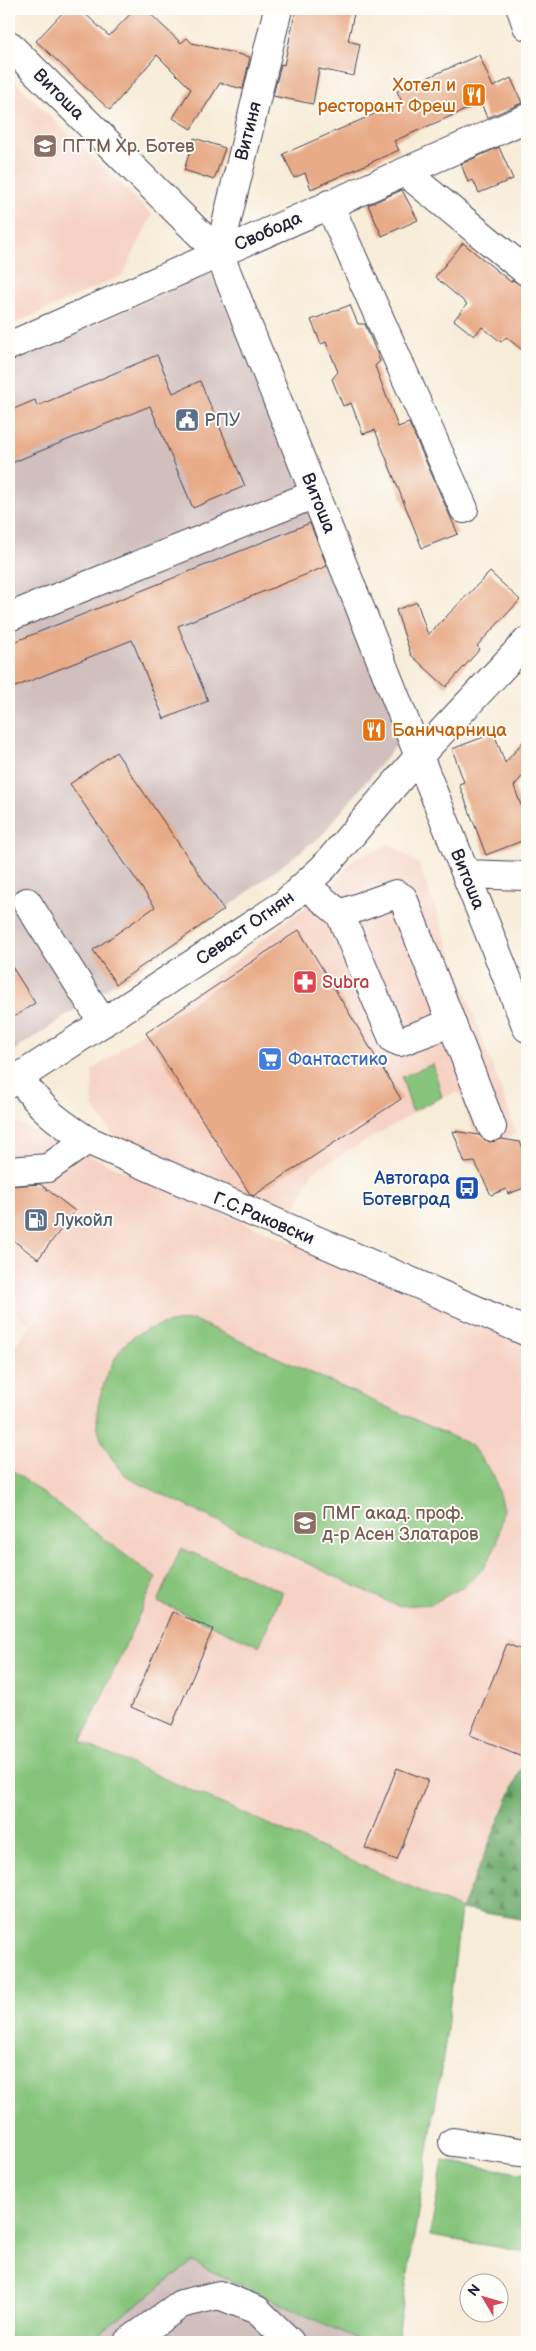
<svg xmlns="http://www.w3.org/2000/svg" width="536" height="2351" font-family="'Balsamiq Sans',sans-serif">
	<style>
		.built { fill: #f6d2c4 }
		.industrial { fill: #d1bfbe }
		.green { fill: #86c47b; stroke: #54735b }
		.forest { fill: url(#forest-firs); stroke: #476653 }
		.building { fill: #e8ab88 }
		.lines { fill: none; stroke-linecap: round; stroke-linejoin: round }
		.minor-casing { stroke: #424053; stroke-width: 30 }
		.minor { stroke: #fff; stroke-width: 28 }
		.labels { text-anchor: middle; stroke-width: 4; stroke-linejoin: round; paint-order: stroke }
		.food-label { font-size: 18px; fill: #c56008; stroke: #fdfcf7; text-anchor: end }
		.street-label { font-size: 18px; fill: #22223b; stroke: #fdfcf7 }
		.education-label { font-size: 18px; fill: #785e54; stroke: #fdfcf7; text-anchor: start }
		.service-label { font-size: 18px; fill: #4e5e75; stroke: #fdfcf7; text-anchor: start }
		.health-label { font-size: 18px; fill: #be3a42; stroke: #fdfcf7; text-anchor: start }
		.shop-label { font-size: 18px; fill: #366cbe; stroke: #fdfcf7; text-anchor: start }
		.transit-label { font-size: 18px; fill: #164399; stroke: #fdfcf7; text-anchor: end }
	</style>
	<defs>
		<pattern id="forest-firs" width="22" height="20" patternUnits="userSpaceOnUse" patternTransform="scale(1.25)"><rect width="22" height="20" fill="#6caa6b"/><path d="M5 1l3.5 6h-7zM16 11l3.5 6h-7z" fill="#588a59"/></pattern>
	</defs>
	<rect width="100%" height="100%" fill="#fdfcf7"/>
	<filter id="ink" filterUnits="userSpaceOnUse"><feTurbulence type="fractalNoise" baseFrequency=".02" numOctaves="2"/><feDisplacementMap in="SourceGraphic" scale="10" xChannelSelector="R" yChannelSelector="G"/><feConvolveMatrix kernelMatrix="1 2 1 2 8 2 1 2 1" color-interpolation-filters="sRGB"/></filter>
	<filter id="wash" filterUnits="userSpaceOnUse"><feTurbulence type="fractalNoise" baseFrequency=".0096" numOctaves="4" result="noise"/><feDisplacementMap in="SourceGraphic" scale="20" xChannelSelector="R" yChannelSelector="G"/><feGaussianBlur stdDeviation="1.12" result="paint"/><feColorMatrix in="noise" values="0 0 0 0 0 0 0 0 0 0 0 0 0 0 0 0 0 1.4 0 .05"/><feComposite in="paint" operator="in"/></filter>
	<g filter="url(#wash)">
		<rect width="100%" height="100%" fill="#f7ecd8"/>
		<!-- built -->
		<path class="built" d="M9 76 152 215 123 275 9 326Z
			M390 844 419 864 517 1134 480 1149 459 1092 442 1097 313 1171 290 1220 120 1144 93 1107 92 1071 328 890 354 859Z
			M9 1119 139 1178 527 1342V1750L461 1909 81 1742 156 1578 9 1468V1354L97 1235 29 1324 9 1310Z"/>
		<!-- industrial -->
		<path class="industrial" d="M211 272 408 731 322 835 224 910 9 1054V363Z
			M192 2261 363 2342H88Z"/>
		<!-- green -->
		<path class="green" d="M433 1064 442 1097 412 1111 402 1077Z
			M194 1320 471 1445 494 1476 503 1509 497 1544 484 1568 464 1586 432 1604 397 1606 128 1478C94 1440 89 1421 108 1373 113 1362 121 1345 132 1338 150 1325 172 1322 194 1320Z
			M9 1468 156 1578 81 1742 461 1909 445 2045 397 2342H363L192 2262 88 2342H9Z
			M181 1548 283 1592 259 1646 158 1602Z
			M443 2161 527 2174V2252L430 2236Z"/>
		<!-- forest -->
		<path class="forest" d="M527 1754V1920L461 1909 526 1757Z"/>
		<g id="blocks">
			<!-- building -->
			<path class="building" d="M66 9H80L109 36 135 9H145L181 43 187 38 192 43 250 57 243 89 220 83 191 129 173 118 191 89 157 55 110 110 36 41Z
				M296 9H355L348 41 360 44 354 76 319 69 313 104 273 96 281 64 284 65Z
				M479 55 493 87 511 78 522 103 487 118 481 103 394 141 399 150 311 189 305 173 294 178 283 154 402 102 397 91Z
				M194 138 225 148 214 180 184 170Z
				M499 147 513 179 479 193 473 180 468 182 461 164Z
				M402 190 418 220 382 236 368 205Z
				M463 243 511 282 512 280 527 287V354L506 337 501 342 482 327 474 336 454 320 467 304 435 277Z
				M350 305 358 324H365L380 361 375 366 398 427 409 423 458 534 422 548 375 430 363 434 351 403 343 406 332 379 338 372 326 342 321 344 311 320Z
				M157 355 173 393 200 381 245 486 193 508 150 406 9 464V411L35 400 37 406Z
				M310 523 327 566 178 626 208 701 164 719 132 640 15 687 9 673V644Z
				M490 572 520 600 477 646 480 649 446 687 411 655 396 610 417 602 428 635Z
				M494 733 505 763 527 737V771L514 786 527 822V839L486 855 459 784 464 782 452 749Z
				M116 752 224 910 116 984 93 950 155 907 70 784Z
				M299 930 401 1099 253 1196 250 1194 146 1033Z
				M9 962 35 1003 9 1020Z
				M453 1131 479 1135 489 1142 502 1139 520 1142 527 1157V1187L508 1194 506 1189 491 1195 475 1162 465 1163Z
				M40 1184 75 1211 38 1259 9 1237V1186Z
				M172 1612 213 1629 172 1725 131 1707Z
				M507 1644 527 1652V1758L470 1735Z
				M397 1768 428 1780 397 1860 365 1848Z"/>
		</g>
	</g>
	<g filter="url(#ink)">
		<use href="#blocks" fill-opacity="0" stroke="#424053" stroke-width="1"/>
		<g class="lines">
			<defs>
				<path id="minor" d="M521 9 527 26
					M9 45 219 253 527 1028
					M405 172 527 272
					M329 204 464 509
					M219 253 278 9
					M9 346 527 118
					M9 617 315 494
					M466 874 527 876
					M305 885 340 914 393 1039 400 1042 451 1023
					M27 902 103 1023
					M340 914 396 894 403 898 492 1127
					M19 1077C40 1108 56 1120 87 1140L527 1332
					M9 1084 284 904 324 867 419 756 527 641
					M9 1171 48 1168 87 1140
					M453 2142 527 2153
					M128 2342 181 2304 219 2295 257 2310 290 2342"/>
			</defs>
			<!-- minor casing -->
			<use href="#minor" class="minor-casing"/>
			<!-- minor -->
			<use href="#minor" class="minor"/>
		</g>
	</g>
	<!-- icons -->
	<defs>
		<symbol id="restaurant-square" viewBox="-11 -11 22 22"><rect x="-9" y="-9" width="18" height="18" rx="4" fill="#e8710a" stroke="#fdfcf7"/><path d="M-5-6h1v4h1v-4h1v4h1v-4h1v5L-1.5 .5V6h-2V.5L-5-1ZM5-6V6H3V1.5H1.5Q1.5-4 5-6Z" fill="#fff"/></symbol>
		<symbol id="school-square" viewBox="-11 -11 22 22"><rect x="-9" y="-9" width="18" height="18" rx="4" fill="#8d6e63" stroke="#fdfcf7"/><path d="M0-5L7-2L0 1L-7-2ZM-4 1L0 2.5L4 1V4Q0 6-4 4Z" fill="#fff"/></symbol>
		<symbol id="civic-square" viewBox="-11 -11 22 22"><rect x="-9" y="-9" width="18" height="18" rx="4" fill="#5c6f8a" stroke="#fdfcf7"/><path d="M-.6-6.5H3V-4.5H.6V-3L4-1V1h2V6H-6V1h2V-1L-.6-3ZM-1.2 2.5V6h2.4V2.5Z" fill="#fff"/></symbol>
		<symbol id="pharmacy-square" viewBox="-11 -11 22 22"><rect x="-9" y="-9" width="18" height="18" rx="4" fill="#e0444e" stroke="#fdfcf7"/><path d="M-2-6h4v4h4v4h-4v4h-4v-4h-4v-4h4Z" fill="#fff"/></symbol>
		<symbol id="supermarket-square" viewBox="-11 -11 22 22"><rect x="-9" y="-9" width="18" height="18" rx="4" fill="#3f7fe0" stroke="#fdfcf7"/><path d="M-6-5.5h2.5l.6 2H6L4.5 2H-2.5L-4.4-4H-6ZM-1.5 3.2a1.3 1.3 0 1 0 .1 0ZM3 3.2a1.3 1.3 0 1 0 .1 0Z" fill="#fff"/></symbol>
		<symbol id="bus-square" viewBox="-11 -11 22 22"><rect x="-9" y="-9" width="18" height="18" rx="4" fill="#1a4fb4" stroke="#fdfcf7"/><path d="M-5-6H5V4H4V6H2V4H-2V6H-4V4H-5ZM-3.5-4V0h7V-4ZM-3.5 1.2v1.5H-2V1.2ZM2 1.2v1.5H3.5V1.2Z" fill="#fff"/></symbol>
		<symbol id="fuel-square" viewBox="-11 -11 22 22"><rect x="-9" y="-9" width="18" height="18" rx="4" fill="#5c6f8a" stroke="#fdfcf7"/><path d="M-5.5-6h7V0h2V4h1.3V-2.5L3-4.5l.8-.8L6-3V5H2.5V1h-1V6h-7ZM-4.2-4.7v3.2H.2V-4.7Z" fill="#fff"/></symbol>
	</defs>
	<g fill-rule="evenodd">
		<use href="#restaurant-square" x="460" y="81" width="28" height="28"/>
		<use href="#school-square" x="31" y="132" width="28" height="28"/>
		<use href="#civic-square" x="173" y="406" width="28" height="28"/>
		<use href="#restaurant-square" x="360" y="716" width="28" height="28"/>
		<use href="#pharmacy-square" x="291" y="968" width="28" height="28"/>
		<use href="#supermarket-square" x="256" y="1045" width="28" height="28"/>
		<use href="#bus-square" x="453" y="1174" width="28" height="28"/>
		<use href="#fuel-square" x="22" y="1206" width="28" height="28"/>
		<use href="#school-square" x="291" y="1509" width="28" height="28"/>
	</g>
	<g class="labels">
		<!-- food labels -->
		<g class="food-label">
			<text x="456" y="91">Хотел и<tspan x="456" dy="21">ресторант Фреш</tspan></text>
			<text x="392" y="736" text-anchor="start">Баничарница</text>
		</g>
		<!-- street labels -->
		<g class="street-label">
			<text transform="translate(59 94) rotate(45)" y="6">Витоша</text>
			<text transform="translate(248 131) rotate(-76)" y="6">Витиня</text>
			<text transform="translate(268 231) rotate(-24)" y="6">Свобода</text>
			<text transform="translate(319 503) rotate(68)" y="6">Витоша</text>
			<text transform="translate(468 879) rotate(68)" y="6">Витоша</text>
			<text transform="translate(245 928) rotate(-35)" y="6">Севаст Огнян</text>
			<text transform="translate(264 1218) rotate(23)" y="6">Г.С.Раковски</text>
		</g>
		<!-- education labels -->
		<g class="education-label">
			<text x="62" y="152">ПГТМ Хр. Ботев</text>
			<text x="322" y="1519">ПМГ акад. проф.<tspan x="322" dy="21">д-р Асен Златаров</tspan></text>
		</g>
		<!-- service labels -->
		<g class="service-label">
			<text x="204" y="426">РПУ</text>
			<text x="54" y="1226">Лукойл</text>
		</g>
		<!-- health labels -->
		<g class="health-label">
			<text x="322" y="988">Subra</text>
		</g>
		<!-- shop labels -->
		<g class="shop-label">
			<text x="288" y="1065">Фантастико</text>
		</g>
		<!-- transit labels -->
		<g class="transit-label">
			<text x="450" y="1184">Автогара<tspan x="450" dy="21">Ботевград</tspan></text>
		</g>
	</g>
	<!-- margin -->
	<rect width="536" height="2351" fill="none" stroke="#fdfcf7" stroke-width="30"/>
	<!-- north arrow -->
	<g transform="translate(484 2298) rotate(308)"><circle r="24" fill="#fdfcf7" stroke="#a5a5ac"/>
	<path d="M0-4L9 19L0 12L-9 19Z" fill="#d1495b"/>
	<text y="-8" font-size="14" font-weight="bold" text-anchor="middle" fill="#22223b">N</text>
	</g>
</svg>
